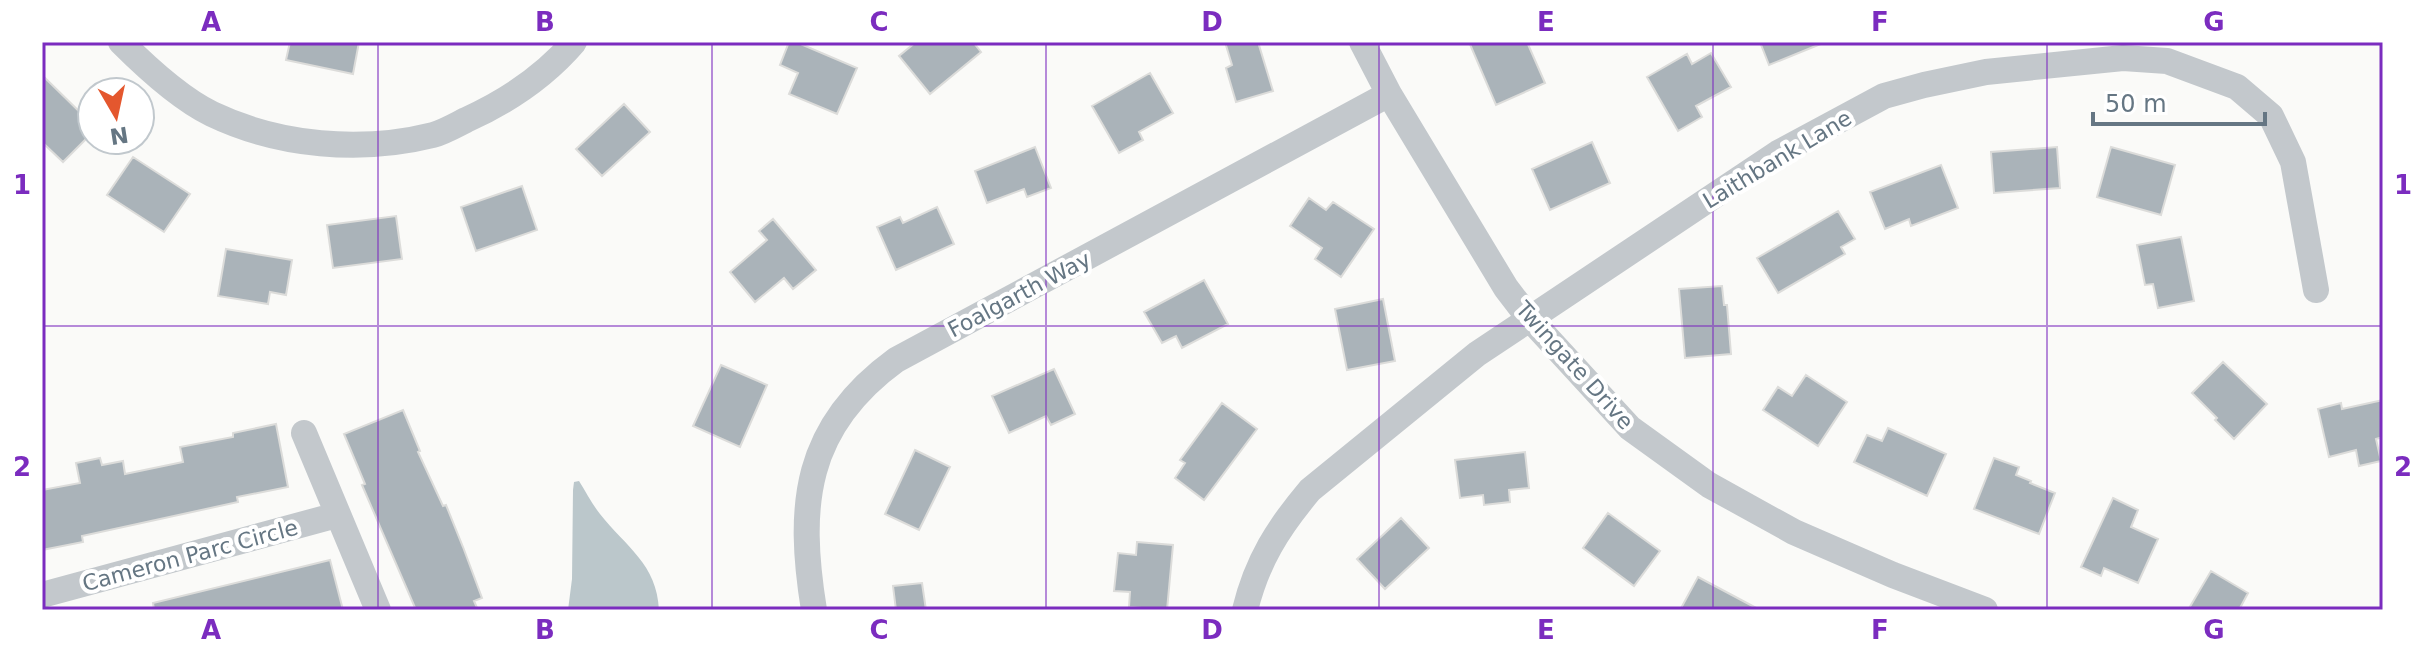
<svg xmlns="http://www.w3.org/2000/svg" width="2425" height="652" font-family="'DejaVu Sans',sans-serif">
	<style>
		.water { fill: #bbc7cb }
		.building { fill: #aab3b9; stroke: #dcdcda; stroke-width: 2 }
		.lines { fill: none; stroke-linecap: round; stroke-linejoin: round }
		.street { stroke: #c3c8cc; stroke-width: 26 }
		.grid { fill: none; stroke: #7b2cbf; stroke-width: 2; stroke-opacity: 0.55 }
		.labels { text-anchor: middle; stroke-width: 8; stroke-linejoin: round; paint-order: stroke }
		.street-label { font-size: 22px; fill: #657683; stroke: #fff }
		.neatline { fill: none; stroke: #7b2cbf; stroke-width: 3 }
		.grid-label { font-size: 26px; text-anchor: middle; font-weight: bold; fill: #7b2cbf }
	</style>
	<rect width="100%" height="100%" fill="#fafaf8"/>
	<!-- water -->
	<path class="water" d="M579 481C586 492 592 504 600 514 626 547 657 564 659 610H568L572 579 573 490 574 482Z"/>
	<!-- building -->
	<path class="building" d="M290 42H359L353 74 286 60Z
		M789 42H796L857 68 837 114 789 94 798 73 780 65Z
		M916 42H973L981 52 930 94 899 56Z
		M1225 42H1258L1273 91 1236 102 1226 68 1232 65Z
		M1469 42H1527L1545 83 1496 105Z
		M1760 42H1823V43L1769 65Z
		M1711 53 1731 87 1696 106 1702 117 1678 131 1647 77 1687 54 1692 64Z
		M1150 73 1173 113 1139 132 1143 140 1119 153 1092 106Z
		M42 75 92 124V133L63 162 42 142Z
		M624 104 650 132 602 176 576 149Z
		M1592 142 1610 183 1550 210 1532 169Z
		M1035 147 1051 188 1027 197 1024 189 987 203 975 171Z
		M2057 147 2060 188 1994 193 1991 152Z
		M2111 147 2175 165 2161 215 2097 197Z
		M133 157 190 194 164 232 107 195Z
		M1941 165 1958 208 1911 226 1909 219 1885 229 1870 192Z
		M522 186 537 230 476 251 461 207Z
		M1309 198 1326 210 1333 202 1374 229 1341 277 1315 259 1322 248 1290 226Z
		M937 207 954 244 896 270 877 227 900 217 903 223Z
		M1838 211 1855 239 1841 247 1845 254 1778 293 1757 258Z
		M396 216 402 259 333 268 327 225Z
		M773 219 816 270 793 289 784 278 755 302 730 272 767 240 759 231Z
		M2181 237 2194 301 2158 308 2153 284 2145 285 2137 245Z
		M226 249 292 260 286 295 270 292 268 304 218 296Z
		M1204 280 1228 324 1182 348 1176 336 1162 343 1144 312Z
		M1722 286 1724 305H1727L1731 354 1685 358 1679 289Z
		M1383 299 1395 361 1347 370 1335 309Z
		M2223 362 2267 404 2234 439 2215 420 2217 418 2192 393Z
		M721 365 767 385 740 447 693 426Z
		M1054 369 1075 414 1051 425 1046 416 1009 433 992 396Z
		M1806 375 1847 402 1818 446 1763 410 1778 387 1792 396Z
		M2383 400V437L2376 439 2381 461 2359 466 2356 450 2329 457 2318 409 2341 403 2342 409Z
		M1222 403 1257 429 1204 500 1175 478 1185 463 1180 460Z
		M403 410 420 451 418 452 443 506 446 505 463 547 482 598 474 601 478 610H416L362 485 365 484 344 434Z
		M276 424 288 487 237 497 238 502 82 536 83 542 42 550V490L80 483 76 463 100 458 102 465 123 461 125 474 183 462 180 447 233 437V433Z
		M1888 428 1946 454 1927 496 1854 462 1867 435 1882 441Z
		M915 450 950 467 919 530 885 514Z
		M1525 452 1529 488 1509 490 1510 502 1484 505 1483 495 1460 498 1455 460Z
		M1994 458 2019 467 2016 475 2031 481 2030 483 2055 493 2039 534 1974 509Z
		M2113 498 2138 510 2131 527 2158 539 2138 583 2104 568 2101 576 2081 567Z
		M1608 513 1660 551 1634 586 1583 548Z
		M1401 518 1429 548 1385 589 1357 559Z
		M1137 542 1173 545 1167 610 1129 607 1130 592 1114 591 1118 553 1136 555Z
		M330 560 343 610H154L153 603Z
		M2211 571 2248 593 2239 610H2188Z
		M1698 577 1760 610H1680Z
		M922 583 926 610H896L893 586Z"/>
	<g class="lines">
		<!-- street -->
		<path class="street" d="M121 42C146 67 179 98 212 114 279 146 361 153 433 135 444 132 456 125 466 120 508 101 544 77 574 42
			M1362 42 1389 94 1506 288 1529 318 1630 428 1709 485 1794 532 1893 575 1985 610
			M304 433 378 610
			M42 595 337 515
			M814 610C797 505 804 427 896 360L1389 94
			M1245 610C1257 561 1278 528 1310 490L1477 354 1778 153 1884 96 1924 85 1986 72 2123 58 2167 61 2237 87 2271 116 2293 162 2316 290"/>
	</g>
	<!-- grid -->
	<path class="grid" d="M378 42V610M712 42V610M1046 42V610M1379 42V610M1713 42V610M2047 42V610M42 326H2383"/>
	<g class="labels">
		<!-- street labels -->
		<g class="street-label">
			<text transform="translate(1777 159) rotate(-31)" y="8">Laithbank Lane</text>
			<text transform="translate(1019 294) rotate(-28)" y="8">Foalgarth Way</text>
			<text transform="translate(1575 365) rotate(48)" y="8">Twingate Drive</text>
			<text transform="translate(190 555) rotate(-15)" y="8">Cameron Parc Circle</text>
		</g>
	</g>
	<!-- border -->
	<rect width="2425" height="652" fill="none" stroke="#ffffff" stroke-width="88"/>
	<!-- north arrow -->
	<g transform="translate(116 116) rotate(171)"><circle r="38" fill="#ffffff" stroke="#c1c8cd" stroke-width="2"/>
	<path d="M0-6L14 30L0 20L-14 30Z" fill="#e4572e"/>
	<text y="-12" font-size="22" font-weight="bold" text-anchor="middle" fill="#657683">N</text>
	</g>
	<!-- scale -->
	<path d="M2093 112v12h172v-12" fill="none" stroke="#657683" stroke-width="4"/>
	<text x="2105" y="112" font-size="24" fill="#657683" stroke="#ffffff" stroke-width="6" paint-order="stroke">50 m</text>
	<rect x="44" y="44" width="2337" height="564" class="neatline"/>
	<g class="grid-label">
		<text x="211" y="31">A</text>
		<text x="545" y="31">B</text>
		<text x="879" y="31">C</text>
		<text x="1212" y="31">D</text>
		<text x="1546" y="31">E</text>
		<text x="1880" y="31">F</text>
		<text x="2214" y="31">G</text>
		<text x="22" y="194">1</text>
		<text x="2403" y="194">1</text>
		<text x="22" y="476">2</text>
		<text x="2403" y="476">2</text>
		<text x="211" y="639">A</text>
		<text x="545" y="639">B</text>
		<text x="879" y="639">C</text>
		<text x="1212" y="639">D</text>
		<text x="1546" y="639">E</text>
		<text x="1880" y="639">F</text>
		<text x="2214" y="639">G</text>
	</g>
</svg>
